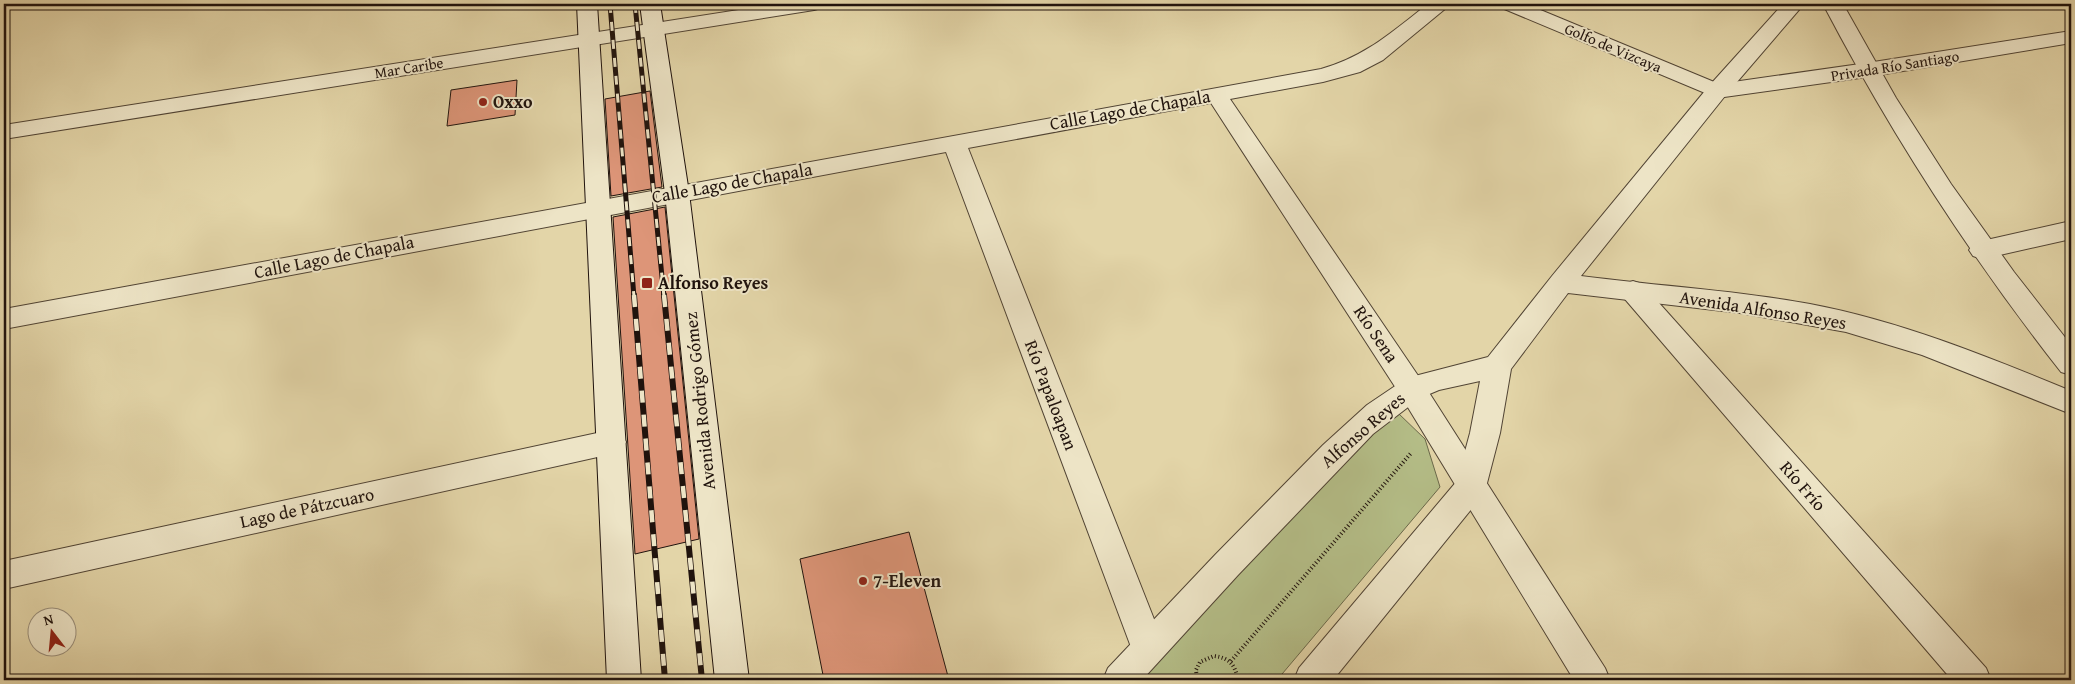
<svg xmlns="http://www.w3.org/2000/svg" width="2075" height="684" font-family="'Gentium Book Plus',serif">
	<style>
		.green { fill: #b4bd87; stroke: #6a684a }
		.building { fill: #dd9578; stroke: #20130d }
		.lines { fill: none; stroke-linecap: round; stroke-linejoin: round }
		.minor-casing { stroke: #514434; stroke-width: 2 }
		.tertiary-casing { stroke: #514434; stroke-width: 2 }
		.secondary-casing { stroke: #20130d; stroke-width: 2 }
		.path { stroke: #20130d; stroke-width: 4; stroke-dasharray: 1 2.5; stroke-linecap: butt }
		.minor { fill: #ede4c6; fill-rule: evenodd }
		.tertiary { fill: #ede4c6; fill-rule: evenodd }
		.secondary { fill: #ede4c6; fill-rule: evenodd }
		.rail-far1-casing { stroke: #20130d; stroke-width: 5 }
		.rail-casing { stroke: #20130d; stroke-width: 6 }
		.rail-far1 { stroke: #ede4c6; stroke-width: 3; stroke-dasharray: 9; stroke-linecap: butt }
		.rail { stroke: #ede4c6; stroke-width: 4.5; stroke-dasharray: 12; stroke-linecap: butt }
		.poi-dot { fill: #8f2418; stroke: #ede4c6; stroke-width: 2 }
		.labels { text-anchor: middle; stroke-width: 4; stroke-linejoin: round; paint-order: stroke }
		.far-street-label { font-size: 15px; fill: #20130d; stroke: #ede4c6 }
		.poi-label { font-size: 18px; font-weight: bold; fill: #20130d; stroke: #ede4c6; text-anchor: start }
		.street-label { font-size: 18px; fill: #20130d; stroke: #ede4c6 }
	</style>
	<rect width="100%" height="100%" fill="#e3d5a8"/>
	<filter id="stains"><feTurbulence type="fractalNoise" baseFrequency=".004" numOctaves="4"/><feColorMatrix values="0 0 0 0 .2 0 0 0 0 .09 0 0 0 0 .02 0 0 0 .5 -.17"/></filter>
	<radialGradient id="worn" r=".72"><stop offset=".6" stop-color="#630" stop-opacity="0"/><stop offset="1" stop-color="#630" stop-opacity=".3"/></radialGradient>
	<!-- green -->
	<path class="green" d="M1398 413 1425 439 1440 487 1277 680H1136L1364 434Z"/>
	<!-- building -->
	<path class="building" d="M517 80 515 115 447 126 451 90Z
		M650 91 662 187 611 196 605 99Z
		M665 207 699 539 635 554 613 217Z
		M909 532 949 680H824L800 559Z"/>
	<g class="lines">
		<defs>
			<path id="minor" d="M777 4H824L821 8 814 10 4 139V125Z
				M1428 4H1451L1383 60 1360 72 1323 82 1230 99 1421 380 1605 668 1610 680H1574L1401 396 1211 103 968 148 1165 647 1160 658 1148 663 1136 658 1131 647 946 152 4 329V309L1321 69C1365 57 1393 31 1428 4Z
				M1499 4H1526L1719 84 1867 63 2071 31V43L1867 77 1717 98 1502 8Z
				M2071 221V239L1982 259 1973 256 1969 250 1973 244 1982 241Z
				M1633 281 1642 284 1986 668 1991 680H1952L1624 298 1620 291 1624 284Z
				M611 430 621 433 626 442 621 451 611 454 4 589V561Z"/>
			<path id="tertiary" d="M1783 4H1804L1725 96 1581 276C1657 286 1734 290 1810 304 1900 321 1986 356 2071 391V414L1922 355 1846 332 1740 313 1568 293 1511 369 1500 433 1486 487 1482 496 1333 680H1294L1299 668 1457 481 1470 433 1480 381 1439 390 1420 398 1373 434 1238 575 1142 680H1103L1108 668 1215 555 1323 445 1367 405 1407 378 1488 357 1552 276 1709 86Z
				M1823 4H1843L1896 98 1951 184 2014 272 2071 345V375L2061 372C1970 256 1891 134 1823 4Z"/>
			<path id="secondary" d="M577 4H597L641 680H607Z
				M640 4H660L689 193 749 680H715L665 193Z"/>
		</defs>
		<!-- minor casing -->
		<use href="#minor" class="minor-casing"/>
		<!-- tertiary casing -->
		<use href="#tertiary" class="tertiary-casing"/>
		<!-- secondary casing -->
		<use href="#secondary" class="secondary-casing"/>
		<!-- path -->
		<path class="path" d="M1231 661 1412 452
			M1197 680 1196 670 1200 662 1214 656C1230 658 1235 665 1238 680"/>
		<!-- minor -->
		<use href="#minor" class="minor"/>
		<!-- tertiary -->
		<use href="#tertiary" class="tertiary"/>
		<!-- secondary -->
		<use href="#secondary" class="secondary"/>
		<defs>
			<path id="rail-far1" d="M610 4 634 297
				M635 4 664 297"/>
			<path id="rail" d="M634 295 665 680
				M664 295 702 680"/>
		</defs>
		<!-- rail-far1 casing -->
		<use href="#rail-far1" class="rail-far1-casing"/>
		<!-- rail casing -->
		<use href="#rail" class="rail-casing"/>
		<!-- rail-far1 -->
		<use href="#rail-far1" class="rail-far1"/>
		<!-- rail -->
		<use href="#rail" class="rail"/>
	</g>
	<!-- markers -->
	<g class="poi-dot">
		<circle cx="483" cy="102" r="5"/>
		<rect x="641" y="277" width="12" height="12" rx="2.5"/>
		<circle cx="863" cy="581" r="5"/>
	</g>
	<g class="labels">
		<!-- far-street labels -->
		<g class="far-street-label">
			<text transform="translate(1613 48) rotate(23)" y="5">Golfo de Vizcaya</text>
			<text transform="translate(1895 66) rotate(-9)" y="5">Privada Río Santiago</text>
			<text transform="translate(409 68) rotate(-9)" y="5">Mar Caribe</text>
		</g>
		<!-- poi labels -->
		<g class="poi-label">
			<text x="493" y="108">Oxxo</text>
			<text x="658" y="289">Alfonso Reyes</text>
			<text x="873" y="587">7-Eleven</text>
		</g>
		<!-- street labels -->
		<g class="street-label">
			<text transform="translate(1130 110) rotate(-10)" y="6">Calle Lago de Chapala</text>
			<text transform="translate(732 183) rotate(-10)" y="6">Calle Lago de Chapala</text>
			<text transform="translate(334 257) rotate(-11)" y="6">Calle Lago de Chapala</text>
			<text transform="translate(1763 310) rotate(9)" y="6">Avenida Alfonso Reyes</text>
			<text transform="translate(1376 334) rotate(56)" y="6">Río Sena</text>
			<text transform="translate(1051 395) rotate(69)" y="6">Río Papaloapan</text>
			<text transform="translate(700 401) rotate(-96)" y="6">Avenida Rodrigo Gómez</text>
			<text transform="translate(1363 430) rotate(-41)" y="6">Alfonso Reyes</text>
			<text transform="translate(1803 486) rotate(49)" y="6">Río Frío</text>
			<text transform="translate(307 508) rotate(-12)" y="6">Lago de Pátzcuaro</text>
		</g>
	</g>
	<!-- margin -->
	<rect width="2075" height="684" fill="none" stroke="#e3d5a8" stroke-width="20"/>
	<rect x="5" y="5" width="2065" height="674" fill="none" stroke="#20130d" stroke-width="2.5"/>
	<rect x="10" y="10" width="2055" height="664" fill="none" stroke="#20130d"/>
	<!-- north arrow -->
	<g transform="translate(52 632) rotate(344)"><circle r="24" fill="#ede4c6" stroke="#9b907c"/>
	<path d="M0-4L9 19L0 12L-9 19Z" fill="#8f2418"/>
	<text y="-8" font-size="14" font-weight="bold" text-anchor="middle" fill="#20130d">N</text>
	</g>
	<rect width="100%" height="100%" filter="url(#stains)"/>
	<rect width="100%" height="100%" fill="url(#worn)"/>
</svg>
